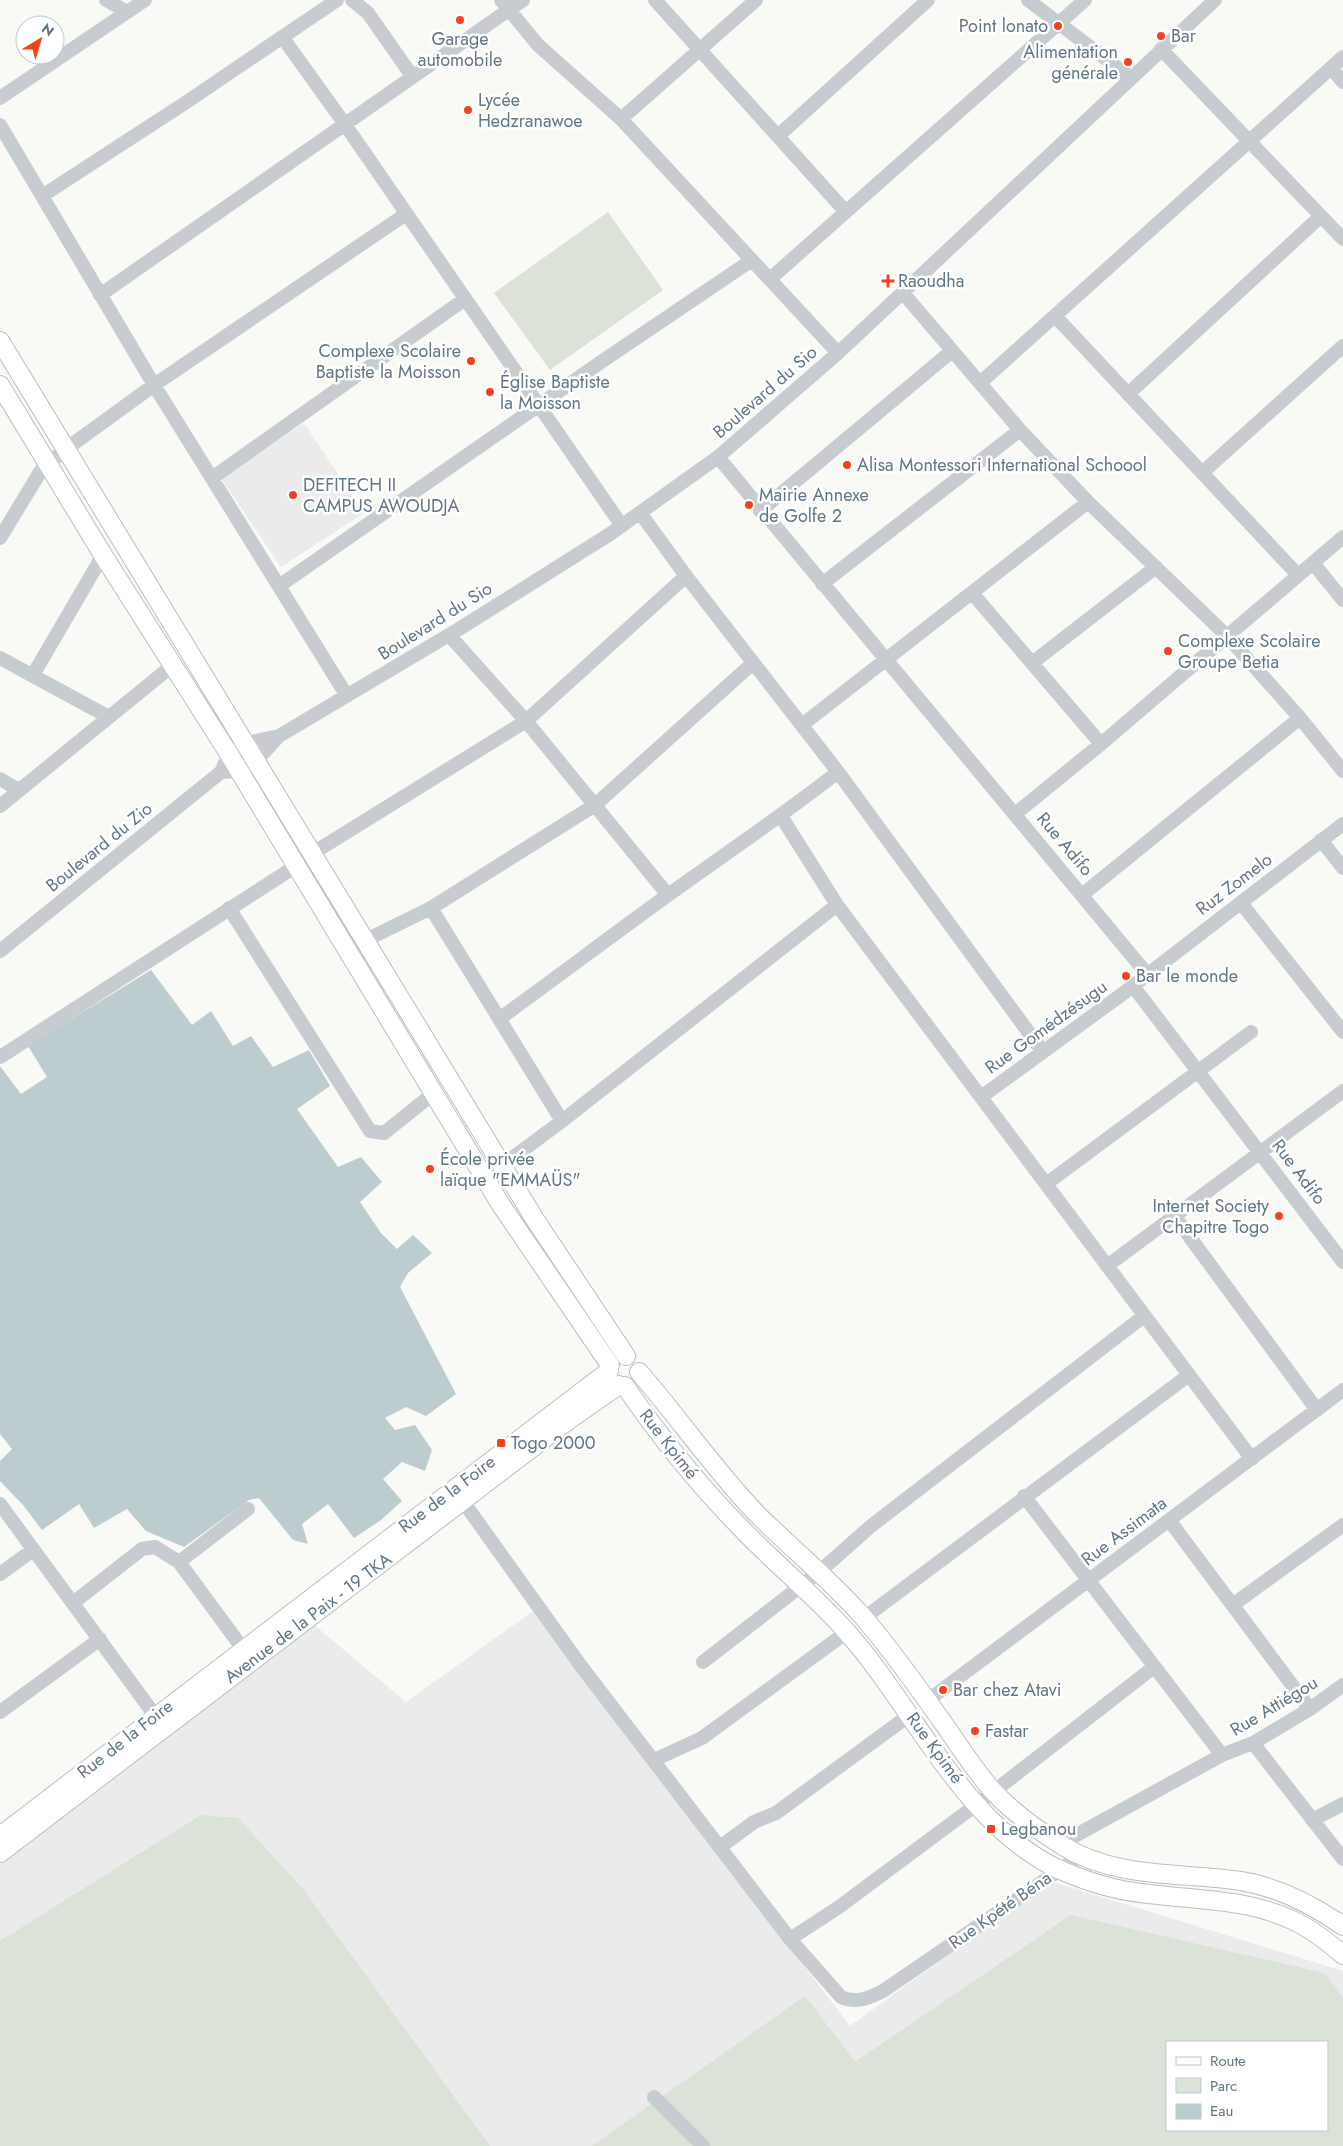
<svg xmlns="http://www.w3.org/2000/svg" width="1343" height="2146" font-family="Jost,sans-serif">
	<style>
		.built { fill: #eaebea; fill-rule: evenodd }
		.green { fill: #dbe2d7; fill-rule: evenodd }
		.water { fill: #bdcccf }
		.lines { fill: none; stroke-linecap: round; stroke-linejoin: round }
		.major-casing { stroke: #b9bfc2; stroke-width: 20 }
		.minor { stroke: #c6cccf; stroke-width: 14 }
		.major { stroke: #fff; stroke-width: 18 }
		.poi-dot { fill: #f4431c; stroke: #fff; stroke-width: 2 }
		.labels { text-anchor: middle; stroke-width: 5; stroke-linejoin: round; paint-order: stroke }
		.poi-label { font-size: 18px; fill: #617784; stroke: #fff; text-anchor: start }
		.street-label { font-size: 18px; fill: #617784; stroke: #fff }
	</style>
	<rect width="100%" height="100%" fill="#f9f9f6"/>
	<!-- built -->
	<path class="built" d="M304 423 364 513 281 567 221 478Z
		M533 1611 850 2026 1050 1881 1343 1971V2146H0V1862L44 1827 313 1624 406 1702ZM1167 2042H1327V2130H1167Z"/>
	<!-- green -->
	<path class="green" d="M608 212 663 290 550 370 494 293Z
		M201 1815 238 1818 303 1889 490 2146H0V1941Z
		M1071 1915 1324 1973 1343 1998V2146H592L805 1996 855 2062ZM1167 2042H1327V2130H1167Z"/>
	<!-- water -->
	<path class="water" d="M151 970 192 1025 211 1011 233 1046 251 1036 273 1067 309 1050 330 1086 297 1109 338 1167 361 1157 382 1182 360 1202 381 1233 397 1249 413 1235 432 1253 408 1273 400 1287 456 1394 426 1416 406 1407 385 1418 395 1430 415 1425 432 1450 425 1471 402 1462 383 1479 402 1501 381 1520 354 1538 328 1504 302 1524 308 1544 293 1540 259 1498 249 1500 184 1547 146 1531 127 1509 94 1528 79 1504 42 1530 23 1505 0 1481V1461L12 1449 0 1434V1066L21 1094 47 1077 28 1046Z"/>
	<g class="lines">
		<defs>
			<path id="major" d="M0 341 534 1218 626 1356
				M0 385 103 555 229 754 501 1205 610 1365
				M639 1372C679 1418 714 1469 756 1513 791 1548 831 1580 864 1618 893 1652 920 1690 946 1727 961 1748 975 1771 993 1791 1012 1812 1039 1831 1063 1846 1116 1879 1182 1872 1241 1881 1278 1887 1313 1905 1343 1926
				M625 1386C659 1436 697 1483 740 1527 774 1563 813 1594 846 1631 914 1707 963 1824 1058 1869 1083 1880 1114 1890 1141 1893 1191 1900 1245 1898 1292 1920 1310 1928 1328 1942 1343 1955
				M0 1836 609 1371
				M0 1853 570 1419 619 1385"/>
		</defs>
		<!-- major casing -->
		<use href="#major" class="major-casing"/>
		<!-- minor -->
		<path class="minor" d="M106 0 127 12
			M352 0 368 13 412 76
			M501 0 538 45 621 119 838 353
			M655 0 846 212
			M1028 0 1131 78
			M283 38 344 123 622 526
			M1161 49 1343 239
			M1331 68 1343 82
			M0 98 145 0
			M621 119 756 0
			M0 125 154 385 347 696
			M778 136 928 0
			M42 196 185 103 337 0
			M770 279 1085 0
			M903 293 1020 430 1088 502 1227 636 1300 718 1343 771
			M100 295 523 0
			M1055 316 1298 575
			M980 383 1343 57
			M1128 394 1321 216
			M718 457 1147 974
			M1202 473 1343 346
			M212 478 465 299
			M760 511 952 351
			M641 514 686 576 838 772 1043 1052
			M0 538 42 469 66 449 154 385 406 214
			M1313 563 1343 600
			M822 584 1020 430
			M279 586 601 362 752 260
			M973 594 1101 744
			M449 635 526 721 668 895
			M0 658 107 716
			M1032 663 1156 567
			M33 675 103 555
			M802 725 1088 502
			M239 748 247 743 279 736
			M221 772C252 772 259 757 279 736L459 629 610 534 718 457 838 353 1215 0
			M0 779 19 790
			M0 806 173 665
			M1015 814 1101 744 1343 537
			M781 816 837 905 1252 1459
			M1321 840 1343 868
			M313 853 526 721 686 576
			M1082 895 1300 718
			M1241 903 1343 1032
			M229 908 370 1131 384 1133 434 1093
			M431 908 562 1121
			M366 940 431 908 595 805 753 663
			M0 951 221 772 225 763
			M1133 986 1343 1262
			M499 1019C556 978 611 936 668 895 725 854 783 815 838 772
			M0 1057 296 866
			M981 1097 1121 995 1343 824
			M484 1175 503 1165 562 1121 837 905
			M1046 1184 1251 1032
			M1175 1217 1317 1410
			M1107 1266 1343 1091
			M1024 1496 1222 1755
			M462 1500 581 1666 790 1939 841 1997C856 2004 869 1998 883 1991L1080 1856
			M0 1504 162 1725
			M1169 1520 1310 1709
			M179 1562 248 1509
			M0 1574 33 1550
			M73 1603 142 1549 155 1547 179 1562 243 1649
			M1234 1604 1343 1525
			M864 1618 1189 1375
			M703 1662 819 1572 871 1526 1144 1316
			M927 1701 1343 1390
			M0 1712 100 1639
			M1253 1743 1343 1859
			M654 1760 702 1738 847 1632
			M1312 1820 1343 1804
			M1060 1844 1222 1755 1253 1743 1310 1709 1343 1685
			M720 1847 754 1822 776 1813 911 1714
			M790 1939 839 1907 984 1799 1154 1667
			M654 2097 703 2146"/>
		<!-- major -->
		<use href="#major" class="major"/>
	</g>
	<!-- markers -->
	<g class="poi-dot">
		<circle cx="460" cy="20" r="5"/>
		<circle cx="1058" cy="26" r="5"/>
		<circle cx="1161" cy="36" r="5"/>
		<circle cx="1128" cy="62" r="5"/>
		<circle cx="468" cy="110" r="5"/>
		<path d="M885.5 273.5h5v5h5v5h-5v5h-5v-5h-5v-5h5z"/>
		<circle cx="471" cy="361" r="5"/>
		<circle cx="490" cy="392" r="5"/>
		<circle cx="847" cy="465" r="5"/>
		<circle cx="293" cy="495" r="5"/>
		<circle cx="749" cy="505" r="5"/>
		<circle cx="1168" cy="651" r="5"/>
		<circle cx="1126" cy="976" r="5"/>
		<circle cx="430" cy="1169" r="5"/>
		<circle cx="1279" cy="1216" r="5"/>
		<rect x="496" y="1438" width="10" height="10" rx="2.5"/>
		<circle cx="943" cy="1690" r="5"/>
		<circle cx="975" cy="1731" r="5"/>
		<rect x="986" y="1824" width="10" height="10" rx="2.5"/>
	</g>
	<g class="labels">
		<!-- poi labels -->
		<g class="poi-label">
			<text x="1048" y="32" text-anchor="end">Point lonato</text>
			<text x="1171" y="42">Bar</text>
			<text x="460" y="45" text-anchor="middle">Garage<tspan x="460" dy="21">automobile</tspan></text>
			<text x="1118" y="58" text-anchor="end">Alimentation<tspan x="1118" dy="21">générale</tspan></text>
			<text x="478" y="106">Lycée<tspan x="478" dy="21">Hedzranawoe</tspan></text>
			<text x="898" y="287">Raoudha</text>
			<text x="461" y="357" text-anchor="end">Complexe Scolaire<tspan x="461" dy="21">Baptiste la Moisson</tspan></text>
			<text x="500" y="388">Église Baptiste<tspan x="500" dy="21">la Moisson</tspan></text>
			<text x="857" y="471">Alisa Montessori International Schoool</text>
			<text x="303" y="491">DEFITECH II<tspan x="303" dy="21">CAMPUS AWOUDJA</tspan></text>
			<text x="759" y="501">Mairie Annexe<tspan x="759" dy="21">de Golfe 2</tspan></text>
			<text x="1178" y="647">Complexe Scolaire<tspan x="1178" dy="21">Groupe Betia</tspan></text>
			<text x="1136" y="982">Bar le monde</text>
			<text x="440" y="1165">École privée<tspan x="440" dy="21">laïque "EMMAÜS"</tspan></text>
			<text x="1269" y="1212" text-anchor="end">Internet Society<tspan x="1269" dy="21">Chapitre Togo</tspan></text>
			<text x="511" y="1449">Togo 2000</text>
			<text x="953" y="1696">Bar chez Atavi</text>
			<text x="985" y="1737">Fastar</text>
			<text x="1001" y="1835">Legbanou</text>
		</g>
		<!-- street labels -->
		<g class="street-label">
			<text transform="translate(765 392) rotate(-41)" y="6">Boulevard du Sio</text>
			<text transform="translate(435 621) rotate(-32)" y="6">Boulevard du Sio</text>
			<text transform="translate(1065 844) rotate(50)" y="6">Rue Adifo</text>
			<text transform="translate(99 847) rotate(-39)" y="6">Boulevard du Zio</text>
			<text transform="translate(1234 884) rotate(-37)" y="6">Ruz Zomelo</text>
			<text transform="translate(1046 1027) rotate(-36)" y="6">Rue Gomédzésugu</text>
			<text transform="translate(1299 1172) rotate(53)" y="6">Rue Adifo</text>
			<text transform="translate(669 1444) rotate(52)" y="6">Rue Kpimé</text>
			<text transform="translate(447 1494) rotate(-37)" y="6">Rue de la Foire</text>
			<text transform="translate(1124 1531) rotate(-37)" y="6">Rue Assimata</text>
			<text transform="translate(308 1618) rotate(-37)" y="6">Avenue de la Paix - 19 TKA</text>
			<text transform="translate(1274 1706) rotate(-31)" y="6">Rue Attiégou</text>
			<text transform="translate(125 1739) rotate(-38)" y="6">Rue de la Foire</text>
			<text transform="translate(935 1748) rotate(54)" y="6">Rue Kpimé</text>
			<text transform="translate(1000 1910) rotate(-35)" y="6">Rue Kpété Béna</text>
		</g>
	</g>
	<!-- legend -->
	<rect x="1166" y="2041" width="162" height="90" fill="#ffffff" stroke="#c0c9ce"/>
	<rect x="1176" y="2057" width="25" height="8" fill="#ffffff" stroke="#c0c9ce"/>
	<text x="1210" y="2066" font-size="15" fill="#617784">Route</text>
	<rect x="1176" y="2078" width="25" height="15" fill="#dbe2d7" stroke="#c0c9ce"/>
	<text x="1210" y="2091" font-size="15" fill="#617784">Parc</text>
	<rect x="1176" y="2104" width="25" height="15" fill="#bdcccf" stroke="#c0c9ce"/>
	<text x="1210" y="2116" font-size="15" fill="#617784">Eau</text>
	<!-- north arrow -->
	<g transform="translate(40 40) rotate(38)"><circle r="24" fill="#ffffff" stroke="#c0c9ce"/>
	<path d="M0-4L9 19L0 12L-9 19Z" fill="#f4431c"/>
	<text y="-8" font-size="14" font-weight="bold" text-anchor="middle" fill="#617784">N</text>
	</g>
</svg>
